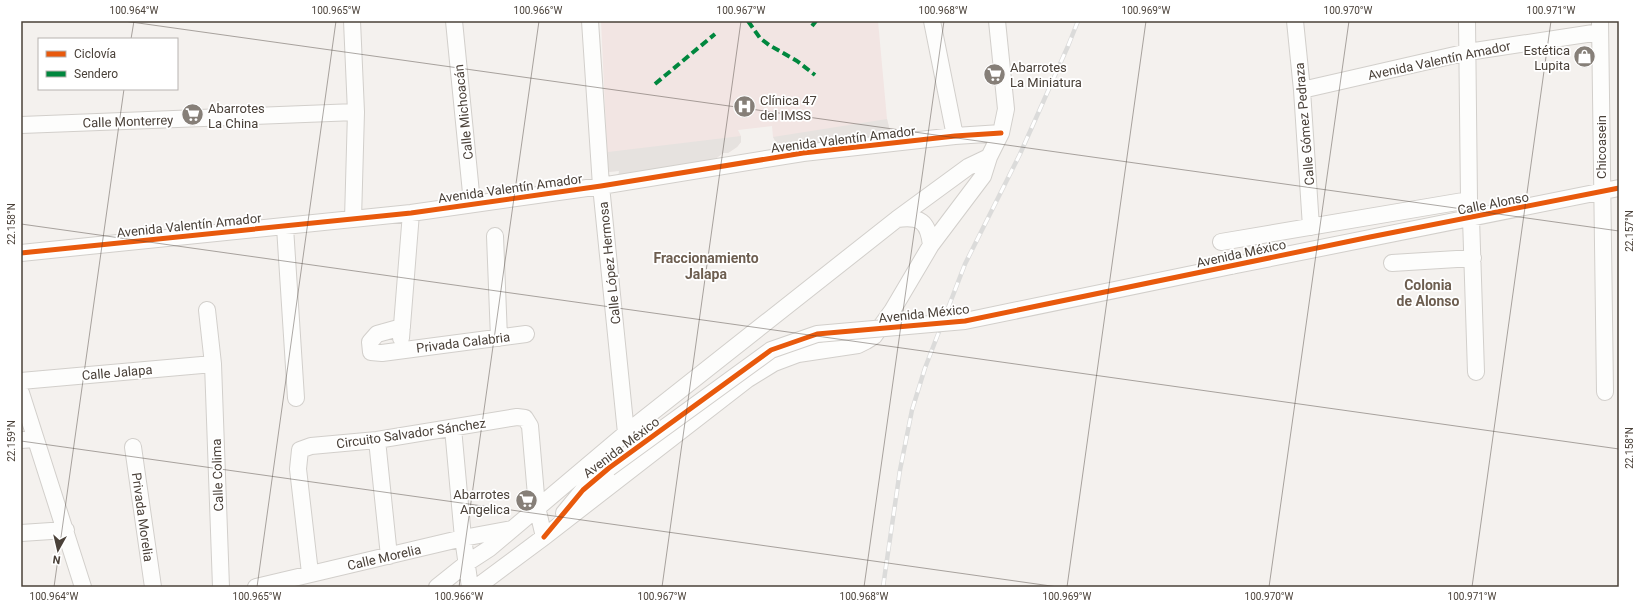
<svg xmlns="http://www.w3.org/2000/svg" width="1640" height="608" font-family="Roboto,sans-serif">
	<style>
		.medical { fill: #f2e5e3 }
		.parking { fill: #e6e2df }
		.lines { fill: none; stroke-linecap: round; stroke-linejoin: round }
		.minor-casing { stroke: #d2cfcb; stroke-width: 18 }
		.minor { stroke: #fdfdfc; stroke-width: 16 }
		.rail-casing { stroke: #dbdbda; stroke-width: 4.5 }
		.rail { stroke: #fff; stroke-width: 3; stroke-dasharray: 9; stroke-linecap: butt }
		.minor-bridge-casing { stroke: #d2cfcb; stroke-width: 18; stroke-linecap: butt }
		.minor-bridge { stroke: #fdfdfc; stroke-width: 16 }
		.quiet { stroke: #00873e; stroke-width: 4; stroke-dasharray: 8 4; stroke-linecap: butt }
		.cycleway-casing { stroke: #fff; stroke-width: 8 }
		.cycleway { stroke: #e8590c; stroke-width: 5 }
		.ticks { fill: none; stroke: #4a4139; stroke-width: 1; stroke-opacity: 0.45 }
		.labels { text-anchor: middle; stroke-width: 3.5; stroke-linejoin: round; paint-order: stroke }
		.poi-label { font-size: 13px; fill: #4a4139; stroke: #fff; text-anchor: start }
		.street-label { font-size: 13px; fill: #4a4139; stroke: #fff }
		.neighbourhood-label { font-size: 14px; font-weight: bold; fill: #6d5e50; stroke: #fff }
		.neatline { fill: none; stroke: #4a4139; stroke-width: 1.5 }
		.ticks-label { font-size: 10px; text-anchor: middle; fill: #4a4139 }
	</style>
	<rect width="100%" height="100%" fill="#f4f1ee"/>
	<!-- medical -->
	<path class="medical" d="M601 21H878L887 119 892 139 779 157 778 146 773 137 772 126 738 130 741 136V142L737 147 728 153H723L714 160 608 172Z"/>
	<!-- parking -->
	<path class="parking" d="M887 119 892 139 779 157 778 146 773 137Z
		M741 136V142L737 147 728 153H723L714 160 618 177 619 171 608 172V152Z"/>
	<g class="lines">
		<defs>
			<path id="minor" d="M352 21 356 112 353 219
				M454 21 472 203
				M590 21 601 186 626 433
				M932 21 955 136
				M1295 21 1302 90 1311 227
				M1467 21 1469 200 1471 218 1476 372
				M1600 21 1605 392
				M1302 90 1468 52 1600 32
				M21 125 356 112
				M897 219C920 216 928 221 931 245
				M285 227 296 398
				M495 236 499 338
				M1221 242 1469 200
				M21 253 411 213 601 186 803 153 955 136 1001 133
				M1392 263 1473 258
				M1231 266 1619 188
				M207 310 213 364 221 587
				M402 327 377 334 370 342 371 352 382 353 526 334
				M401 338 411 213
				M21 381 213 364
				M21 393 83 587
				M453 428 463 538 470 587
				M21 440 35 439
				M377 440 389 556
				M133 447 153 587
				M564 513 583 490 609 468
				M21 533 66 530
				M310 573 298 469 300 450 311 446 377 440 517 417 525 418 530 426 537 507 544 537
				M256 587 463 538 512 529
				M437 587 467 563 490 548 626 433 897 219 968 167 989 157
				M477 587 544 537 748 379 774 363 798 354 858 345 866 341 874 336 892 311 931 245 983 176 989 157 1001 133 1006 109 997 21"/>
		</defs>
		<!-- minor casing -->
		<use href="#minor" class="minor-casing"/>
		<!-- minor -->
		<use href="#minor" class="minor"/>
		<defs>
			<path id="rail" d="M883 587 900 470 912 410 925 368 965 264 1020 154 1068 46 1078 21"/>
		</defs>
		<!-- rail casing -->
		<use href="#rail" class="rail-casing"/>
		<!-- rail -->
		<use href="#rail" class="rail"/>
		<defs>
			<path id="minor-bridge" d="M609 468 771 350 817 334 965 321 1231 266"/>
		</defs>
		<!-- minor-bridge casing -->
		<use href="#minor-bridge" class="minor-bridge-casing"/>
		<!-- minor-bridge -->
		<use href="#minor-bridge" class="minor-bridge"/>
		<!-- quiet -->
		<path class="quiet" d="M748 21 760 38 769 45 797 61 815 75
			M812 26 816 21
			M655 84 715 34"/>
		<defs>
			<path id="cycleway" d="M21 253 411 213 601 186 803 153 955 136 1001 133
				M544 537 583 490 609 468 771 350 817 334 965 321 1370 237 1619 188"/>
		</defs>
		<!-- cycleway casing -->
		<use href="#cycleway" class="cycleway-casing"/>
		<!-- cycleway -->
		<use href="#cycleway" class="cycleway"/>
	</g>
	<!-- ticks -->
	<path class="ticks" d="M124 21 1619 231M131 39 134 21M21 224 1619 449M21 441 1058 587M54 587 124 89M257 587 336 21M459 587 539 21M662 587 741 21M864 587 944 21M1067 587 1146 21M1269 587 1349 21M1472 587 1551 21"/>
	<!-- icons -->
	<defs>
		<symbol id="shop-disc" viewBox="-11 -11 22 22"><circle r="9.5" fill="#867f78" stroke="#fff"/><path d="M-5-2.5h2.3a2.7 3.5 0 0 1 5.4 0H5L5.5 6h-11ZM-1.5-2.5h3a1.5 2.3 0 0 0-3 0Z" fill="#fff"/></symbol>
		<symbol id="supermarket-disc" viewBox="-11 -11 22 22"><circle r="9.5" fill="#867f78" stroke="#fff"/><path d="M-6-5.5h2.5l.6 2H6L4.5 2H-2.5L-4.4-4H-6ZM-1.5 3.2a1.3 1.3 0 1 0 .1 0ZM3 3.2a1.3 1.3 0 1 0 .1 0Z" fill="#fff"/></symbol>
		<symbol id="hospital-disc" viewBox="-11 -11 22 22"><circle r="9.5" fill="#867f78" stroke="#fff"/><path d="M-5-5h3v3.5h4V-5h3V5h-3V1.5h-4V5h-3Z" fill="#fff"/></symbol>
	</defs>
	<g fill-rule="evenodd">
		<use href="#shop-disc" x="1572" y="44" width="25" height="25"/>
		<use href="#supermarket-disc" x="982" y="62" width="25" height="25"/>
		<use href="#hospital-disc" x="732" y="94" width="25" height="25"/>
		<use href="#supermarket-disc" x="180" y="102" width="25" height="25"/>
		<use href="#supermarket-disc" x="514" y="488" width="25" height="25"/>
	</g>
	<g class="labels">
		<!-- poi labels -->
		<g class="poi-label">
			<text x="1570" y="55" text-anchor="end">Estética<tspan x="1570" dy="15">Lupita</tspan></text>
			<text x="1010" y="72">Abarrotes<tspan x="1010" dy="15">La Miniatura</tspan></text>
			<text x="760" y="105">Clínica 47<tspan x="760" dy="15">del IMSS</tspan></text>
			<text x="208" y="113">Abarrotes<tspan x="208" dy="15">La China</tspan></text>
			<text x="510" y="499" text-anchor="end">Abarrotes<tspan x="510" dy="15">Angelica</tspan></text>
		</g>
		<!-- street labels -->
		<g class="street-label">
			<text transform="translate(1439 60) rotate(-12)" y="5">Avenida Valentín Amador</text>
			<text transform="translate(463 112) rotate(-96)" y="5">Calle Michoacán</text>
			<text transform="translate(128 121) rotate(-2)" y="5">Calle Monterrey</text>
			<text transform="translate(1304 124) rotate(-95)" y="5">Calle Gómez Pedraza</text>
			<text transform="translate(843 139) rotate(-7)" y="5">Avenida Valentín Amador</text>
			<text transform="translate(1601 147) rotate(-90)" y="5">Chicoasein</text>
			<text transform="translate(510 188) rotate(-8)" y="5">Avenida Valentín Amador</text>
			<text transform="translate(1493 203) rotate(-11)" y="5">Calle Alonso</text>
			<text transform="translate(189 225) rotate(-6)" y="5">Avenida Valentín Amador</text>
			<text transform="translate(1241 253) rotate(-12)" y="5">Avenida México</text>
			<text transform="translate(609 263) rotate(-96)" y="5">Calle López Hermosa</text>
			<text transform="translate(924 313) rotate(-6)" y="5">Avenida México</text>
			<text transform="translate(463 342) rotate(-7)" y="5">Privada Calabria</text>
			<text transform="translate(117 372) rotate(-5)" y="5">Calle Jalapa</text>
			<text transform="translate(411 433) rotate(-8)" y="5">Circuito Salvador Sánchez</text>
			<text transform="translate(621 447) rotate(-37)" y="5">Avenida México</text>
			<text transform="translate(217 475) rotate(-92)" y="5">Calle Colima</text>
			<text transform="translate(143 517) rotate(82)" y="5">Privada Morelia</text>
			<text transform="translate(384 557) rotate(-13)" y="5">Calle Morelia</text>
		</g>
		<!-- neighbourhood labels -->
		<g class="neighbourhood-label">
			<text x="706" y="263">Fraccionamiento<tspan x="706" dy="16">Jalapa</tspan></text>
			<text x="1428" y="290">Colonia<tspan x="1428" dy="16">de Alonso</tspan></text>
		</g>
	</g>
	<!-- border -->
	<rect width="1640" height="608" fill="none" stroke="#ffffff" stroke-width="44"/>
	<!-- legend -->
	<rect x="38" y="38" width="140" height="52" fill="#ffffff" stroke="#b7b3b0"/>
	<rect x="46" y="51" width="20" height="6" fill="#e8590c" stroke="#b7b3b0"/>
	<text x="74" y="58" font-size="12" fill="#4a4139">Ciclovía</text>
	<rect x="46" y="71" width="20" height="6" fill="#00873e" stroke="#b7b3b0"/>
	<text x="74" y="78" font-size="12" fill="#4a4139">Sendero</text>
	<!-- north arrow -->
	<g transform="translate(58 550) rotate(188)" stroke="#ffffff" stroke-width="3" paint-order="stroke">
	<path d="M0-3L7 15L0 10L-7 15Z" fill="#4a4139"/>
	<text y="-6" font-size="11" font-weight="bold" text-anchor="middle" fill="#4a4139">N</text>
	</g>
	<rect x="22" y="22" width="1596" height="564" class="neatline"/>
	<g class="ticks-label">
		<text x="134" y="14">100.964°W</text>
		<text x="336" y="14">100.965°W</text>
		<text x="538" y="14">100.966°W</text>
		<text x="741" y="14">100.967°W</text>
		<text x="943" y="14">100.968°W</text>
		<text x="1146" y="14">100.969°W</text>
		<text x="1348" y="14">100.970°W</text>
		<text x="1551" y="14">100.971°W</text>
		<text transform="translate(11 224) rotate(-90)" y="4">22.158°N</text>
		<text transform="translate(1629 231) rotate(-90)" y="4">22.157°N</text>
		<text transform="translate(11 441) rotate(-90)" y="4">22.159°N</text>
		<text transform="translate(1629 448) rotate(-90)" y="4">22.158°N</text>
		<text x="54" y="600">100.964°W</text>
		<text x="257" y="600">100.965°W</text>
		<text x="459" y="600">100.966°W</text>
		<text x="662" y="600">100.967°W</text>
		<text x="864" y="600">100.968°W</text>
		<text x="1067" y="600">100.969°W</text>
		<text x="1269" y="600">100.970°W</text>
		<text x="1472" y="600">100.971°W</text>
	</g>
</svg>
